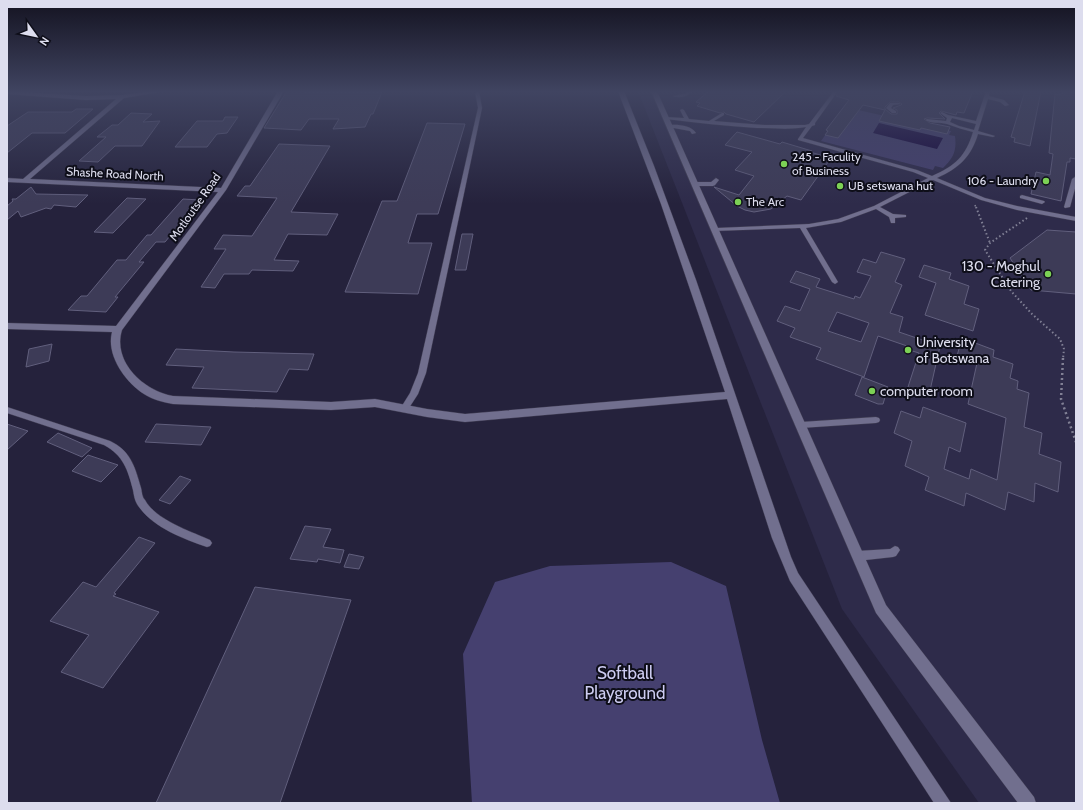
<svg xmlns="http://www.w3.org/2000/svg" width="1083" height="810" font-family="Cabin,sans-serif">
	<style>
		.built { fill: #2e2b4a }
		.green { fill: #45406f }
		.water { fill: #120139 }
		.building { fill: #3d3b57; stroke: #615f7d; fill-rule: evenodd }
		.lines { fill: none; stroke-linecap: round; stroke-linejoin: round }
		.lane-casing { stroke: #403d53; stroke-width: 1 }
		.street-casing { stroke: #403d53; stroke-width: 1 }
		.path-far2 { stroke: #818095; stroke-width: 1.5; stroke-dasharray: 1.5 2; stroke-linecap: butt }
		.path-far1 { stroke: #818095; stroke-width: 2; stroke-dasharray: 1.5 2.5; stroke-linecap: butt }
		.path { stroke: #818095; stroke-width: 2.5; stroke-dasharray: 2 3; stroke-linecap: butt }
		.lane { fill: #716f8e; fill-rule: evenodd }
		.street { fill: #716f8e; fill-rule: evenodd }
		.poi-dot { fill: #7cd155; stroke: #0e0e19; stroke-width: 1.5 }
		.labels { text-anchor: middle; stroke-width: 4; stroke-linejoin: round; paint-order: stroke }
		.far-poi-label { font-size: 12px; fill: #dde; stroke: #0e0e19; text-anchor: start }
		.far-street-label { font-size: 12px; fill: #dde; stroke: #0e0e19 }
		.poi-label { font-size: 14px; fill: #dde; stroke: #0e0e19; text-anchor: start }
		.near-park-label { font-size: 17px; fill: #cdccf1; stroke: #0e0e19 }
	</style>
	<rect width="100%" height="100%" fill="#25223c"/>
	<!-- built -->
	<path class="built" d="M638 91H1076V803H979L842 609Z"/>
	<!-- green -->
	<path class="green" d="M845 107 951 131 949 135 955 136C957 151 953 158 943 168L935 166 933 170 821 141Z
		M671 562 726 586 762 740 780 803H472L463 654 495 582 550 566Z"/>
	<!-- water -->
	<path class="water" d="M879 123 943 138 937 149 873 133Z"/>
	<!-- building -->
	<path class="building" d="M287 91H303V92H382L373 114H371L365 127 333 129 339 119H309L301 130 264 128Z
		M709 91 714 92 715 91H786L754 122 726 114 724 112 720 113 697 106 700 103 696 102Z
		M839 91H973L964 113 957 112 956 115 941 111 939 113 945 119 927 118 924 119 930 123 950 127 947 134 921 128 920 130 879 121 885 110 863 105 838 138 825 135 828 131 826 130 849 100 836 96ZM890 102H899L902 104 901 105 893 108 897 110V114H891L885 109V107Z
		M1025 91H1041L1030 146 1014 142 1015 138 1011 137Z
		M1065 91 1076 93V159L1070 158V162H1067L1061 201 1031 194 1036 172 1050 175 1053 154 1049 153 1055 94 1060 95 1061 93 1065 94Z
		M76 109H93L65 133H32L7 153V126L28 112H72Z
		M131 113 152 114 143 122 160 121 142 146H115L98 162 79 161 106 137H97L112 125H118Z
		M225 117H238L227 133 217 134 207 147H175L197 121H223Z
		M427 123 465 124 438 214H417L408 243H432L418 294 345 292 382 201H397Z
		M737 132 780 144 782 142 812 151 810 152 831 158 801 200 787 196 771 209 754 212 745 210 737 206 714 187 739 195 754 176 735 170 752 152 725 145Z
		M279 144 330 146 291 212 338 214 327 235 288 234 274 260 299 261 293 271 252 270 249 274H224L215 288 201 287 226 249H214L223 235 252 236 277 198 237 196 245 186H250Z
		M31 187 36 194 88 195 76 207 54 205 51 209 46 208 21 217 18 211 7 220V206L13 201 12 199H16Z
		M127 198 146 199 113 233 94 232Z
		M183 199 200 200 165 242H156L139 262H144L115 297H118L106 312 68 310 81 296H87L117 260H126L147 235H151Z
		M1047 230 1076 232V294L1031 290 1010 258Z
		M462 234H473L466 270H455Z
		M881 252 905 259 895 282 902 285 890 313 903 317 899 332 940 346 929 395 908 387 919 353 909 350 910 347 878 336 864 377 816 359 821 348 790 337 795 328 777 321 785 306 800 311 810 289 790 282 796 271 820 279 816 287 854 299 855 296 860 298 871 276 857 272 863 259 876 263ZM837 312 869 323 861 342 828 331Z
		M924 265 951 273 949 279 969 286 964 304 979 309 973 331 925 315 936 283 919 277Z
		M962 338 994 350 993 357 1013 364 1010 378 1018 381 1017 389 1029 393 1024 427 1042 433 1039 454 1061 462 1058 492 1035 483 1034 502 1008 492 1005 510 966 493 964 506 925 490 929 477 905 466 912 441 894 433 901 411 920 418 923 407 966 423 960 452 949 447 944 469 969 479 971 469 997 480 1006 418 968 404 977 363 957 356Z
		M52 344 49 361 26 367 29 349Z
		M176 349 234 352 314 354 308 370 289 369 277 392 192 388 204 367 166 365Z
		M862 377 888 387 883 404H878L855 395Z
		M7 424 28 431 7 450Z
		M156 424 211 427 201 445 145 442Z
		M58 433 92 448 82 457 47 442Z
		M88 455 118 465 101 482 72 471Z
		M180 476 191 480 170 504 159 500Z
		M305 526 331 529 323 547 344 550 340 563 318 559 317 562 290 559Z
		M139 537 155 543 114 593 116 594 113 596 159 612 103 688 61 672 89 635 50 621 83 582 96 587Z
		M349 554 364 557 359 569 344 567Z
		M255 587 351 600 280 803H156Z"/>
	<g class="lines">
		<defs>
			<path id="lane" d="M475 91H479L482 108 426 373 418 394 407 411H401L400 409 410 393 418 373 478 108Z
				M689 91H693C689 96 679 99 673 96L687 93Z
				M834 91H838L815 123V125L812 126 803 138 917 170 932 176C955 166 966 156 973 132 964 130 956 127 947 124 940 122 932 124 925 120L927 119 946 121 947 118 940 113 942 112 948 115 976 121 986 91H990L989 96 1004 100 1009 105 1005 106 1000 102 988 99 978 131 995 136 993 137 978 134C971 157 959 168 937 178L985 198 1017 206 1076 217V221L1017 210 981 200 933 180 880 207 893 214 906 215V217L895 218V223H891L889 217 876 209 841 222 806 228 838 282 835 284 832 282 800 228 714 231V229L716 228 809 224 838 219 874 206 928 178 913 172 798 140V139L806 127C790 130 773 128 757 128 726 126 697 123 666 119L664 118 666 117 684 118 680 110 682 109 684 110 689 119 709 121 722 113H724V115L714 121 765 125H805L809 124ZM952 118 976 124 974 130 959 126 950 122Z
				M890 103H899L901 104 893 105 891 108 896 111V113H892L886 108Z
				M668 125C677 124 691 125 696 133L692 134 690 131 668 127Z
				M1075 177 1076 185 1070 207 1065 208 1064 207 1072 179Z
				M716 178 719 180 715 185 713 186H695L692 184 695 182H711Z
				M1022 195 1044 201 1045 202 1042 204 1020 198V196Z
				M7 407 110 441C131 451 135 467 141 488 142 492 142 497 145 500 156 520 190 531 210 540L212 543 210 546 207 547C184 539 154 528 139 507 135 502 134 496 133 490 128 470 123 455 104 445L7 413Z
				M876 417 879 418 880 420 879 422 876 423 801 428 798 427 797 425 798 423 801 422Z
				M895 546 898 547 900 550 896 556 893 557 857 561 854 559 852 556 854 553 857 551 890 549Z"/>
			<path id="street" d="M7 91 86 96 122 95 153 91H166L124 98 30 179 221 188 278 91H284L226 190 122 330C112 362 144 391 173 396L331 402 375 399 427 409 465 414 725 392 661 204 618 91H624L654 166 696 280 791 557 798 573 951 803H934L790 581 772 538 727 399 465 422 427 417 375 407 331 410 173 404C163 402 153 400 144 394 125 382 106 355 112 332L7 329V323L116 326 218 192 7 182V178L23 179 116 99 86 100 7 94Z
				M651 91H657L886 605 1034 797 1036 803H1018L876 613Z"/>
		</defs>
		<!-- lane casing -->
		<use href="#lane" class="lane-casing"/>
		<!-- street casing -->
		<use href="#street" class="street-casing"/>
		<!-- path-far2 -->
		<path class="path-far2" d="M1000 92 1007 91
			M975 205 976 208"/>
		<!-- path-far1 -->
		<path class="path-far1" d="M976 207 990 243
			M1027 218 990 243 985 250 1011 291 1032 314 1060 339 1064 349 1063 359"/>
		<!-- path -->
		<path class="path" d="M1063 358 1061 399 1076 442"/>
		<!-- lane -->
		<use href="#lane" class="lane"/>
		<!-- street -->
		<use href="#street" class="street"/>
	</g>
	<!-- sky -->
	<linearGradient id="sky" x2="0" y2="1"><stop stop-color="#141321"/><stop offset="0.45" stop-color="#404461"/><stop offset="1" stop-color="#404461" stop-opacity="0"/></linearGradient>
	<rect width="1083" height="204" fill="url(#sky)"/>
	<!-- markers -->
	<g class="poi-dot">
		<circle cx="784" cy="164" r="4"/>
		<circle cx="1046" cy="181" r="4"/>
		<circle cx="840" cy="186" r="4"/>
		<circle cx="738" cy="202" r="4"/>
		<circle cx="1048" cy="274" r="4"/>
		<circle cx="908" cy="350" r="4"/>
		<circle cx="872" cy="391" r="4"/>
	</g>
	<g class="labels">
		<!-- far-poi labels -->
		<g class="far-poi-label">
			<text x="792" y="161">245 - Faculity<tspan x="792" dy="14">of Business</tspan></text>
			<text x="1038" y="185" text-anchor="end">106 - Laundry</text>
			<text x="848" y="190">UB setswana hut</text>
			<text x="746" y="206">The Arc</text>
		</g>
		<!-- far-street labels -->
		<g class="far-street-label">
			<text transform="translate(115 174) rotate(3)" y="4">Shashe Road North</text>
			<text transform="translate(195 207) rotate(-55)" y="4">Motloutse Road</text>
		</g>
		<!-- poi labels -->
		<g class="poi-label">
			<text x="1040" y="271" text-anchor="end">130 - Moghul<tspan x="1040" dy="16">Catering</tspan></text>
			<text x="916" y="347">University<tspan x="916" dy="16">of Botswana</tspan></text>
			<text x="880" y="396">computer room</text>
		</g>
		<!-- near-park labels -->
		<g class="near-park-label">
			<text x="625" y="679">Softball<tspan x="625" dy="20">Playground</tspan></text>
		</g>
	</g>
	<!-- border -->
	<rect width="1083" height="810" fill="none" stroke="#ddddee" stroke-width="16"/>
	<!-- north arrow -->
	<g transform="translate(36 36) rotate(123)" stroke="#0e0e19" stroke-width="3" paint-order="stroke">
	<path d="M0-3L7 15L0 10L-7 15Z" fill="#ddddee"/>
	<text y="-6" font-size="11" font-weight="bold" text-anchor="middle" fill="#ddddee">N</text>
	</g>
</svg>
